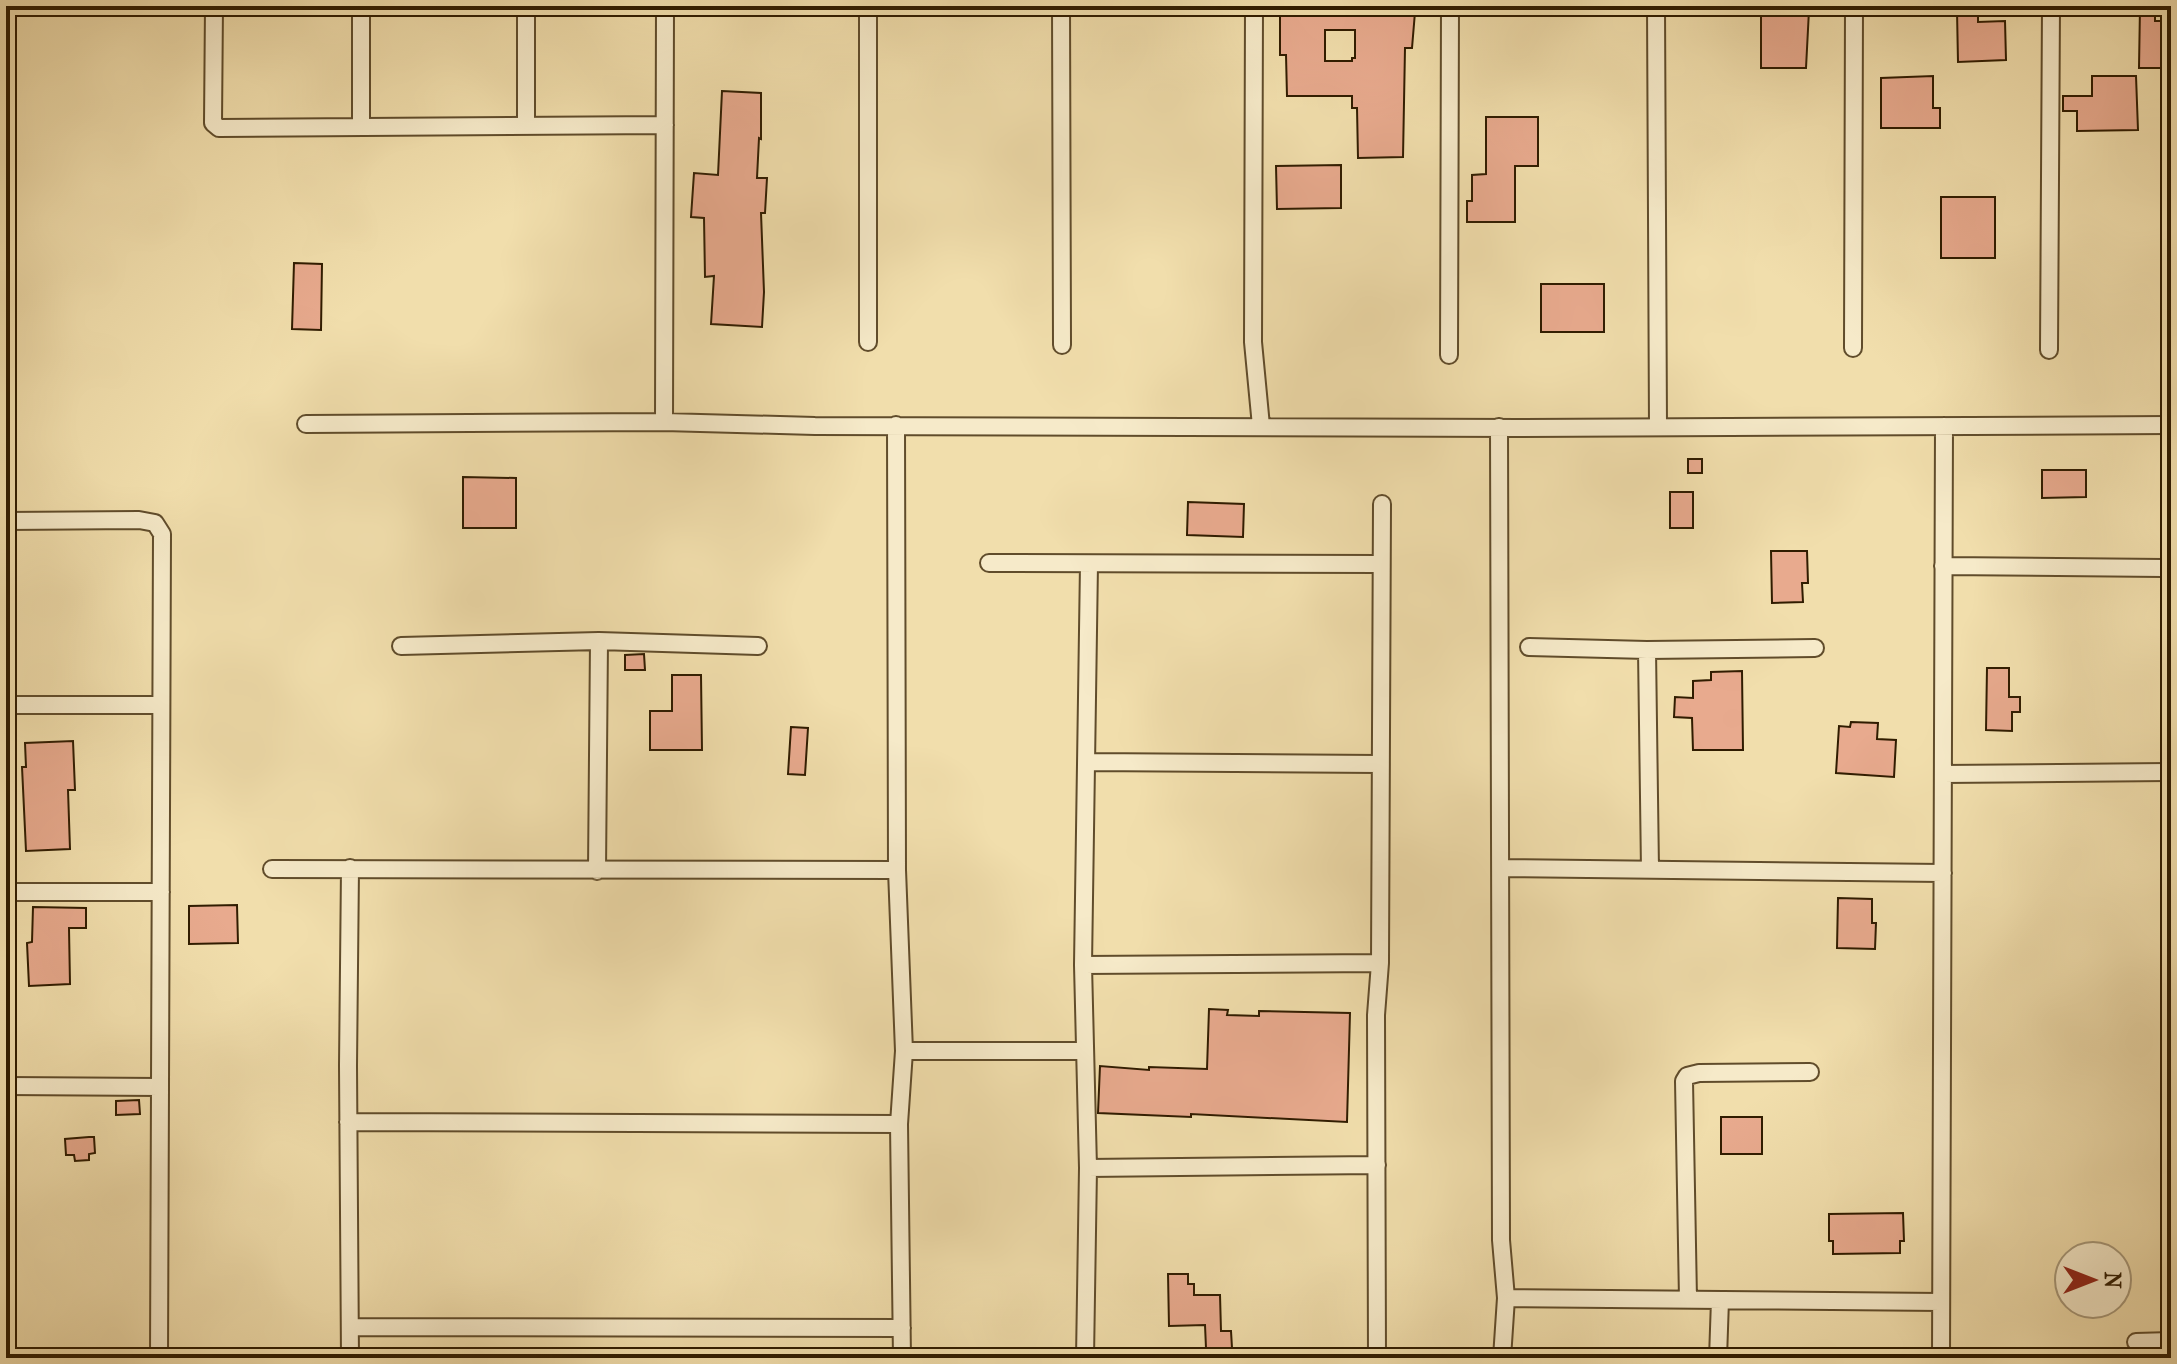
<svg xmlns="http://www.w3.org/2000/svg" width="2177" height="1364" font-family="'IM FELL French Canon',serif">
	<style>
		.building { fill: #e8aa8e; stroke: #301c00; stroke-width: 2; fill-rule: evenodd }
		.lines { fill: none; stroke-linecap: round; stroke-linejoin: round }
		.minor-casing { stroke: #604c2b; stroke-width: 20 }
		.minor { stroke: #f6eac9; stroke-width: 16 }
	</style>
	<rect width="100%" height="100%" fill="#f1deac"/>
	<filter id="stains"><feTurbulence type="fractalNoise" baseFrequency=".0025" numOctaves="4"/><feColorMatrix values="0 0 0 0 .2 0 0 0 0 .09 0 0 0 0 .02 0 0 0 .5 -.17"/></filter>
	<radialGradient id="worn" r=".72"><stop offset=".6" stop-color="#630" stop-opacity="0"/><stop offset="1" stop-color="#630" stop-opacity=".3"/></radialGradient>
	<!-- building -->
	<path class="building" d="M1280 6H1410V12H1415L1412 48H1405L1403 157 1358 158 1357 108H1352V96H1287L1286 55H1280ZM1325 30H1355V58H1352V61H1325Z
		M2140 7H2155V21H2164V30L2171 31V68H2139Z
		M1761 10H1809L1806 68H1761Z
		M1978 10V22L2005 21 2006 60 1958 62 1957 11Z
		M1933 76V108H1940V128H1881V78Z
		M2092 76H2136L2138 130 2077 131V111H2063V96H2092Z
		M722 91 761 93V139L759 138 757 178H767L765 213H761L764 292 762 327 711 324 714 276 705 277 704 218 691 217 694 173 718 175Z
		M1486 117H1538V166H1515V222H1467V201H1472V175L1486 174Z
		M1341 165V208L1277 209 1276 166Z
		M1941 197H1995V258H1941Z
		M294 263 322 264 321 330 292 329Z
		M1541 284H1604V332H1541Z
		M1688 459H1702V473H1688Z
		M2042 470H2086V497L2042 498Z
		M463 477 516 478V528H463Z
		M1670 492H1693V528H1670Z
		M1188 502 1244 504 1243 537 1187 535Z
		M1771 551H1807L1808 583H1802L1803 602 1772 603Z
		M644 654 645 670H625V655Z
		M1987 668H2009V697H2020V712H2012V731L1986 730Z
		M1742 671 1743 750H1693L1692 718 1674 717 1675 697 1693 698V681L1711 680V672Z
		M672 675H701L702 750H650V711H672Z
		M1851 722 1878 723 1877 739 1896 740 1894 777 1836 773 1839 726 1850 727Z
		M791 727 808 728 805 775 788 774Z
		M73 741 75 790H68L70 849 26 851 22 767H26L25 743Z
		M1838 898 1872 899V923H1876L1875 949 1837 948Z
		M237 905 238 943 189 944V906Z
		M33 907 86 908V928H69L70 984 29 986 27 943 32 942Z
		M1209 1009 1228 1010 1227 1015 1259 1016V1011L1350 1013 1347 1122 1191 1114V1117L1098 1113 1100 1066 1149 1070V1067L1207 1069Z
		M139 1100 140 1114 116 1115V1101Z
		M1721 1117H1762V1154H1721Z
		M89 1137H94L95 1153 89 1154V1160L75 1161 74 1155H66L65 1139Z
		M1903 1213 1904 1241H1900V1253L1833 1254V1241H1829V1214Z
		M1168 1274H1188V1284H1194V1295H1220L1221 1331H1231L1232 1348H1206L1205 1325 1169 1326Z"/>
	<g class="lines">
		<defs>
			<path id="minor" d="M214 6 213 123 219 128 665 125
				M526 6V126
				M868 6V342
				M1061 6 1062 345
				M1254 6 1253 342 1261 426
				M1656 6 1658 426
				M361 127V6
				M1853 348 1854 6
				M2049 350 2051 6
				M1449 355 1450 6
				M664 422 665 6
				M306 424 664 422 815 426 1520 428 2171 425
				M896 425 897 870 904 1051 899 1124 902 1358
				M1499 427 1501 1240 1506 1298 1502 1358
				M6 521 139 520 155 523 162 534 160 1087
				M989 563 1381 564
				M1943 566 2163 568
				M401 646 599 641 758 646
				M1529 647 1647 650 1815 648
				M1647 650 1650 870
				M6 705H161
				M1087 762 1379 764
				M1943 774 2168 772
				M350 868 348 1066 350 1358
				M1501 868 1943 873
				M272 869 897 870
				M597 871 599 641
				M6 892H161
				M1083 965 1380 963
				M904 1051H1083
				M6 1086 160 1087 159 1358
				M348 1122 899 1124
				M1088 1168 1377 1165
				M1506 1298 1941 1302
				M1688 1299 1684 1081 1687 1076 1699 1073 1810 1072
				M350 1327 902 1328
				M2136 1342 2171 1341
				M1085 1358 1088 1168 1083 965 1089 564
				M1377 1358 1376 1015 1380 963 1382 504
				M1718 1358 1720 1300
				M1941 1358 1944 426"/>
		</defs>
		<!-- minor casing -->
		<use href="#minor" class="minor-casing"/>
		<!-- minor -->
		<use href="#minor" class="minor"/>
	</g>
	<!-- margin -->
	<rect width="2177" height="1364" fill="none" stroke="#f1deac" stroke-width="32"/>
	<rect x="8" y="8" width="2161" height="1348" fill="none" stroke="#301c00" stroke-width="4"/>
	<rect x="16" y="16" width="2145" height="1332" fill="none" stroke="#301c00" stroke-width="2"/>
	<!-- north arrow -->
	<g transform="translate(2093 1280) rotate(90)"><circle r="38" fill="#f6eac9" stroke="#a79879" stroke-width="2"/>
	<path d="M0-6L14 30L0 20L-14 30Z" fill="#8f2418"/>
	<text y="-12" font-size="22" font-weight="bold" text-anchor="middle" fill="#301c00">N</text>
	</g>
	<rect width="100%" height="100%" filter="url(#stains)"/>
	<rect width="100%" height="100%" fill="url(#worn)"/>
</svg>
